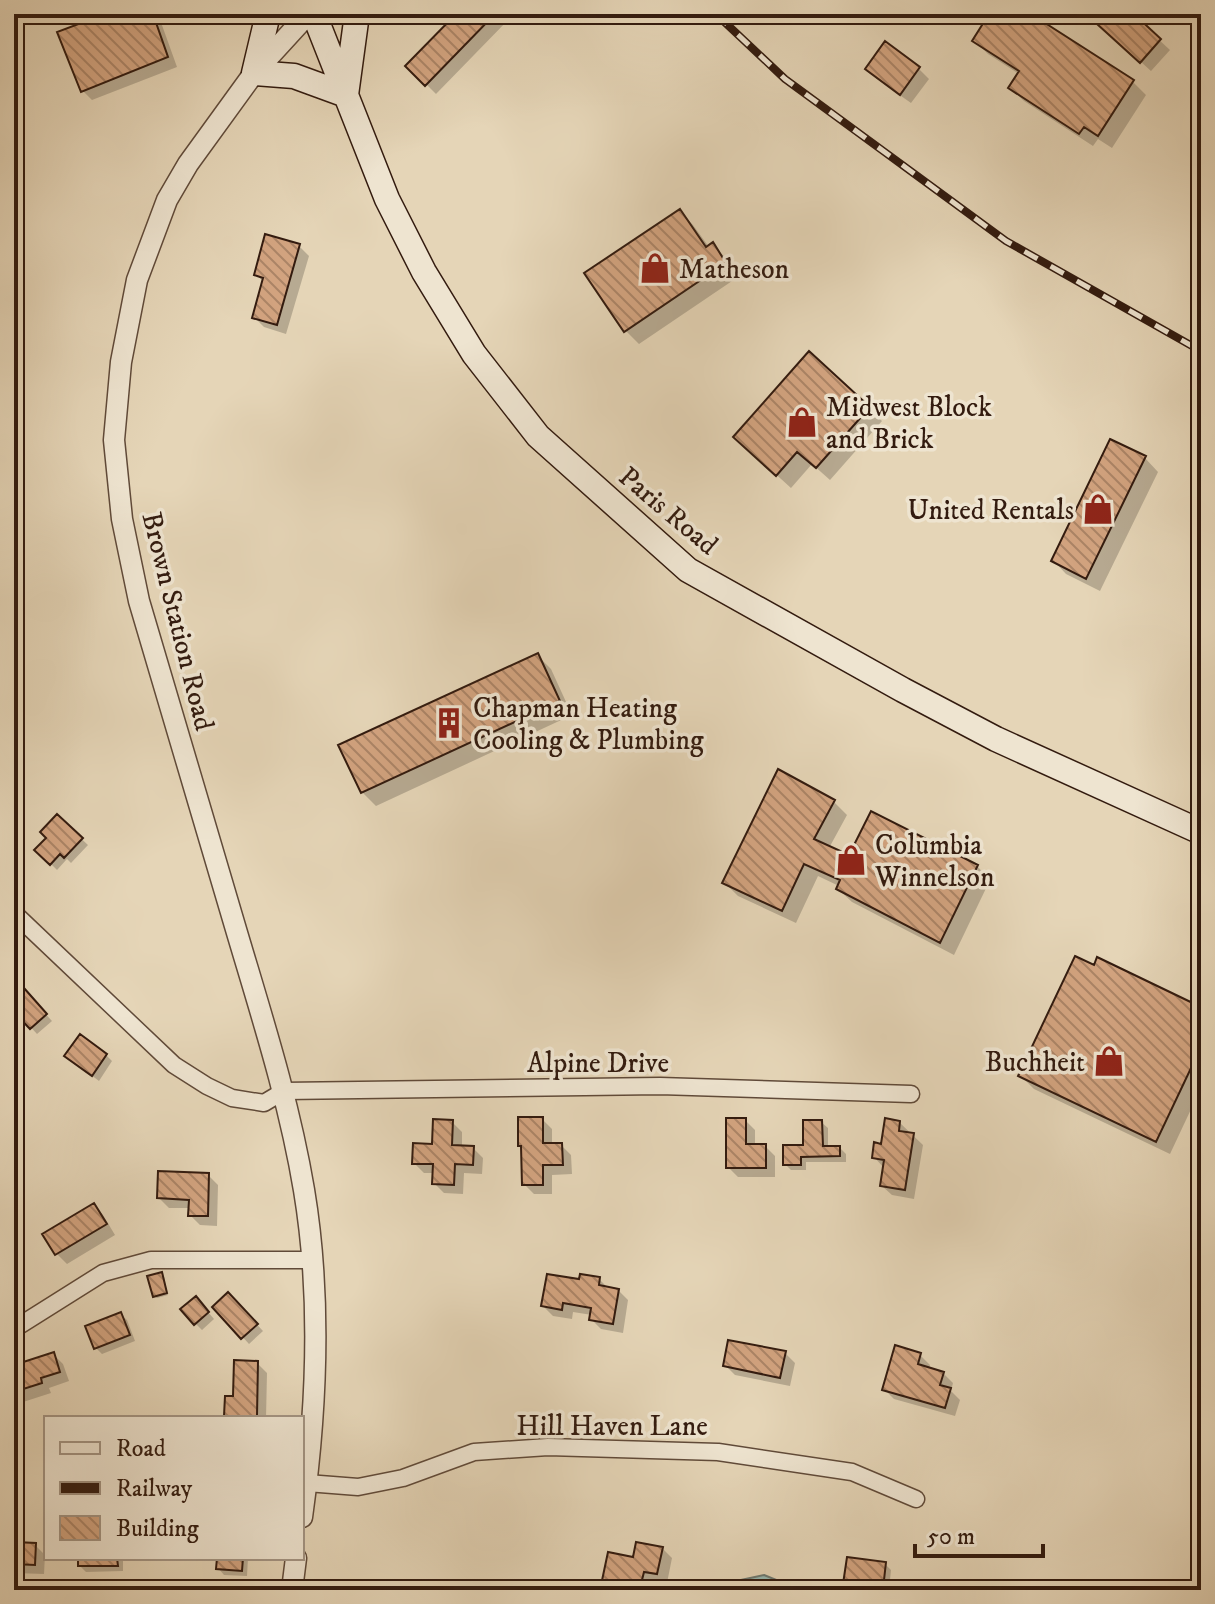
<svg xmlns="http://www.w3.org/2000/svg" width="1215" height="1604" font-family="'IM FELL DW Pica',serif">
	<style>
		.water { fill: url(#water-ripples); stroke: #6e7971; stroke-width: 2 }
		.shadow { fill: #0003 }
		.building { fill: url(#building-back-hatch); stroke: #331b0f; stroke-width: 2 }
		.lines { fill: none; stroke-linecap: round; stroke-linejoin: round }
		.minor-casing { stroke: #604a39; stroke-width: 19 }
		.tertiary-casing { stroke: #604a39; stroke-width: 23 }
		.secondary-casing { stroke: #331b0f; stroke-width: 27 }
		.minor { stroke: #eee4d0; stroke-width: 16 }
		.tertiary { stroke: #eee4d0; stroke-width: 20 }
		.secondary { stroke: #eee4d0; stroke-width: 24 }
		.rail-casing { stroke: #331b0f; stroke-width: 8 }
		.rail { stroke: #eee4d0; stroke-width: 5; stroke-dasharray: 15; stroke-linecap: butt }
		.labels { text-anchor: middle; stroke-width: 7; stroke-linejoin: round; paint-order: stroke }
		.poi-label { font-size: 28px; fill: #331b0f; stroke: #eee4d0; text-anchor: start }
		.street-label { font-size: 28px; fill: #331b0f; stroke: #eee4d0 }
	</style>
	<defs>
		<pattern id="water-ripples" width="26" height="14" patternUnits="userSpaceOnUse" patternTransform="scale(2)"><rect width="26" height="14" fill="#96b8b2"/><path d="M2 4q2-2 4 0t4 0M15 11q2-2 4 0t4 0" fill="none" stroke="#7b958f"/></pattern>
		<pattern id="building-back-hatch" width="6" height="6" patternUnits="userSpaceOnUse" patternTransform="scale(2)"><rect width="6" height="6" fill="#d2a37f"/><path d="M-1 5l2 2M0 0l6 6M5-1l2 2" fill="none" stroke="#ab8466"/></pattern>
	</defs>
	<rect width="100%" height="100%" fill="#e5d5b7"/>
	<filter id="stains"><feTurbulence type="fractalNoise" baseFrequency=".0025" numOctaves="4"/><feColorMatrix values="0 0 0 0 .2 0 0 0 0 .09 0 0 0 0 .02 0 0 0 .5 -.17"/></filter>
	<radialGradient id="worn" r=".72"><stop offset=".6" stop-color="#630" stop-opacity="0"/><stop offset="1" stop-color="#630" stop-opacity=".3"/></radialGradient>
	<!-- water -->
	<path class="water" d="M764 1575 784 1583 789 1590H727L741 1580Z"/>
	<!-- shadow -->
	<path class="shadow" d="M111 14H158L177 67 92 100 82 90Z
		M459 14H514L436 94 408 66Z
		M992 14H1028L1133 82 1146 95 1112 148 1098 139 1093 146 1024 101 1010 88 1019 74 988 54 975 41Z
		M1088 14H1131L1170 50 1151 71Z
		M886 44 919 69 929 79 911 103 877 79 867 69Z
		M680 211 693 225 709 247 712 245 726 258 738 277 639 344 626 331 587 274Z
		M299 246 309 256 286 334 264 327 254 317 264 282 256 274Z
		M869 408 882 421 830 480 812 464 791 488 749 450Z
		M1145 458 1158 472 1100 591 1066 574 1053 560Z
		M537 655 551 669 572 715 376 806 362 792Z
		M834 802 847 815 829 848 850 858 977 866 990 880 954 955 852 902 838 889 839 886 818 876 796 923 738 896 725 883Z
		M57 816 88 845 71 863 67 859 57 870 37 850 48 838Z
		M16 982 52 1021 37 1034 14 1009V984Z
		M1201 1009V1088L1170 1154 1034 1089 1020 1075Z
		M106 1055 112 1061 99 1081 66 1056Z
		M542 1119 552 1129V1145H561L571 1155 572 1174 552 1175V1194H534L524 1184 523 1149 520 1146Z
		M745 1120 755 1130V1146H765L775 1156V1177H738L728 1167Z
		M452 1122 462 1132V1147L473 1148 483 1158 482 1174 464 1173 463 1194 444 1193 434 1183V1173H424L414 1163 434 1146Z
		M821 1122 828 1128V1148H840L846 1154V1162H806V1170H791L785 1164 805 1147Z
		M899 1122 923 1145 914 1199 892 1195 882 1186 884 1168 874 1157Z
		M208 1175 218 1185 217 1226 200 1225 190 1215 191 1208H169L159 1198Z
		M94 1205 103 1215 115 1235 67 1264 57 1254 45 1234Z
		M161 1275 164 1277 168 1295 157 1298 154 1296Z
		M599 1279 609 1289 618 1290 628 1300 623 1333 601 1329 591 1319 592 1315 573 1312 572 1319 553 1316 543 1306 581 1282Z
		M228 1294 263 1331 249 1344 215 1307Z
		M202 1305 214 1319 202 1330 195 1323Z
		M120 1314 127 1320 135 1341 102 1354 96 1348Z
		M785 1353 795 1363 790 1386 735 1375 725 1365Z
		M53 1354 63 1364 69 1381 49 1388 51 1393 20 1403 14 1397V1367Z
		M920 1355 930 1365 929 1369 943 1373 953 1383 951 1391 960 1400 955 1416 894 1399 884 1389Z
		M257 1363 267 1373 266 1418H230L227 1415Z
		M14 1534 25 1544 35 1545 45 1555 44 1574 14 1573Z
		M662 1548 672 1558 667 1583 653 1580 651 1590H603Z
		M80 1558H123V1571L86 1572 80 1566Z
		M219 1558H248L247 1576 224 1575 218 1568Z
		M885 1564 891 1570 889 1590H852L845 1583Z"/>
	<!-- building -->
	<path class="building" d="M105 14H153L168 57 81 92 57 32Z
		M456 14H495L425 86 405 66Z
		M989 14H1031L1134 80 1098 136 1084 127 1079 134 1008 88 1019 71 972 41Z
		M1086 14H1134L1161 39 1140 63Z
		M885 41 920 67 900 95 865 69Z
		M680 209 706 247 713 242 726 263 624 332 584 273Z
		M265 234 300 244 277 325 252 318 263 278 254 275Z
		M809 351 870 407 816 468 797 452 776 476 733 437Z
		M1110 439 1146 456 1086 579 1051 561Z
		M538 653 560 701 361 793 338 745Z
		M778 769 835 800 814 839 849 855 871 811 978 865 940 943 836 889 840 880 804 864 782 911 722 883Z
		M57 814 83 838 64 858 60 854 50 865 34 850 46 838 40 832Z
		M1075 956 1094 965 1097 957 1201 1007V1047L1156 1142 1018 1076Z
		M16 979 47 1014 30 1029 14 1012V981Z
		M80 1034 107 1054 92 1076 64 1056Z
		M518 1117H543V1143H562L563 1165H543V1185H522L521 1146H518Z
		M726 1118H746V1144H766V1168H726Z
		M885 1118 900 1121 899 1131 914 1133 905 1190 880 1186 884 1160 872 1158 874 1142 881 1144Z
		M433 1119 453 1120 452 1145 474 1146 473 1165 455 1164 454 1185 432 1184 433 1164H412L413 1143 432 1144Z
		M803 1120H822L823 1146H840V1156L801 1157V1165H783V1145H803Z
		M158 1171 209 1173 208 1216H188L189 1200 157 1198Z
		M94 1203 107 1224 55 1255 42 1234Z
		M162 1272 167 1293 153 1297 147 1276Z
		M547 1274 579 1279 580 1274 600 1277 599 1285 619 1289 613 1324 589 1320 591 1308 563 1303 562 1310 541 1306Z
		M228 1292 258 1324 241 1339 212 1307Z
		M196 1296 209 1312 194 1325 180 1309Z
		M121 1312 130 1335 94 1349 85 1326Z
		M728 1340 786 1351 780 1378 723 1366Z
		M895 1345 921 1353 918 1364 944 1372 940 1385 951 1388 945 1408 882 1390Z
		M54 1352 60 1372 41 1378 42 1383 14 1392V1365Z
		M234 1360 258 1361 257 1416H224L225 1396H233Z
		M14 1532H15V1542L36 1543 35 1565 14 1564Z
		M636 1542 663 1547 657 1574 644 1572 641 1584 627 1581 626 1590H600L608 1552 633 1557Z
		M847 1557 886 1562 883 1589 843 1584Z
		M78 1558H117L118 1566H78Z
		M217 1558H243L242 1571 216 1569Z"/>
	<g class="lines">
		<defs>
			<path id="minor" d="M14 913 174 1065 207 1086 232 1098 264 1103 284 1091 660 1086 911 1094
				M14 1329 103 1273 151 1260H312
				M307 1483 358 1487 403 1478 474 1452 548 1447 718 1452 852 1472 916 1499"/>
			<path id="tertiary" d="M302 1517C317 1409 322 1298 304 1190 289 1100 261 1014 235 926 203 818 171 709 139 601L122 519 114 440 121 362 137 280 167 200 188 164 254 73 308 14
				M292 1590 296 1558"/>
			<path id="secondary" d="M268 14 254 73 294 76 346 95 357 14
				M314 14 387 199 424 272 474 354 538 436 688 570 903 690 996 739 1201 832"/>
		</defs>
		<!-- minor casing -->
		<use href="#minor" class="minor-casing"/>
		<!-- tertiary casing -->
		<use href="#tertiary" class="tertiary-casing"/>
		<!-- secondary casing -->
		<use href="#secondary" class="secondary-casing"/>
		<!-- minor -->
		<use href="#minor" class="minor"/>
		<!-- tertiary -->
		<use href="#tertiary" class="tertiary"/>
		<!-- secondary -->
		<use href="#secondary" class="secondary"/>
		<defs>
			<path id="rail" d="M716 14 785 79 1006 241 1201 351"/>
		</defs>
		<!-- rail casing -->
		<use href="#rail" class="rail-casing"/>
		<!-- rail -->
		<use href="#rail" class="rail"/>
	</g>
	<!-- icons -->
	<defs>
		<symbol id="shop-bare" viewBox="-9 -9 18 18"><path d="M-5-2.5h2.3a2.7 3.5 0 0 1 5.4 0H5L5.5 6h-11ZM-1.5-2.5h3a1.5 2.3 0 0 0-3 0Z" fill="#8f2418" stroke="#eee4d0" stroke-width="2.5" paint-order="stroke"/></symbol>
		<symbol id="building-bare" viewBox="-9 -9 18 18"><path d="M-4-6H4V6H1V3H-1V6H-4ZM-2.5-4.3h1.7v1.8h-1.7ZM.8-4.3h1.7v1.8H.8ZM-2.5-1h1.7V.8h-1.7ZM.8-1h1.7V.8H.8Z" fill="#8f2418" stroke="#eee4d0" stroke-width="2.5" paint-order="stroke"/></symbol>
	</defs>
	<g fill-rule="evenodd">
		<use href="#shop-bare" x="633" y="246" width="44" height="44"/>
		<use href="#shop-bare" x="780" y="400" width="44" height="44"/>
		<use href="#shop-bare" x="1076" y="487" width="44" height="44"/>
		<use href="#building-bare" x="427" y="701" width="44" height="44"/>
		<use href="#shop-bare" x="829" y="838" width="44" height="44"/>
		<use href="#shop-bare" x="1087" y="1039" width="44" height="44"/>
	</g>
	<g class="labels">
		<!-- poi labels -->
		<g class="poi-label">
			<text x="679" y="278">Matheson</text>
			<text x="826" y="416">Midwest Block<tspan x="826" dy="32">and Brick</tspan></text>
			<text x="1074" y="519" text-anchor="end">United Rentals</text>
			<text x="473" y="717">Chapman Heating<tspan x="473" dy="32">Cooling &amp; Plumbing</tspan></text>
			<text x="875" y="854">Columbia<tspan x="875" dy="32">Winnelson</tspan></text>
			<text x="1085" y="1071" text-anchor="end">Buchheit</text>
		</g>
		<!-- street labels -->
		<g class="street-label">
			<text transform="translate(669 510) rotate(40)" y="10">Paris Road</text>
			<text transform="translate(179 621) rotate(76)" y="10">Brown Station Road</text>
			<text x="598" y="1072">Alpine Drive</text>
			<text x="612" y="1435">Hill Haven Lane</text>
		</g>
	</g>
	<!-- margin -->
	<rect width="1215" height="1604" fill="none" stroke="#e5d5b7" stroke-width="48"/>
	<rect x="16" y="16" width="1183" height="1572" fill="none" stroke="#331b0f" stroke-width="4"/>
	<rect x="24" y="24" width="1167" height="1556" fill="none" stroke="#331b0f" stroke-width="2"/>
	<!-- legend -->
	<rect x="44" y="1416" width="260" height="144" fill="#eee4d0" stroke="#a39483" stroke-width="2"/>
	<rect x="60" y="1442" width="40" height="12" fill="#eee4d0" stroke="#a39483" stroke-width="2"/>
	<text x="116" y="1456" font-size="24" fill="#331b0f">Road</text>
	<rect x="60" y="1482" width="40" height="12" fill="#331b0f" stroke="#a39483" stroke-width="2"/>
	<text x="116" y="1496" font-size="24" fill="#331b0f">Railway</text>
	<rect x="60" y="1516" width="40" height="24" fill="url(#building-back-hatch)" stroke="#a39483" stroke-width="2"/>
	<text x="116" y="1536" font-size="24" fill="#331b0f">Building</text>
	<!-- scale -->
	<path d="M915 1544v12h128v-12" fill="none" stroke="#331b0f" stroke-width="4"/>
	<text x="927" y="1544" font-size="24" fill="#331b0f" stroke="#eee4d0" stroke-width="6" paint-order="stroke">50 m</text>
	<rect width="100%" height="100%" filter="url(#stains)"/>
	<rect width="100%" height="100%" fill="url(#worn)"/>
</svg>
